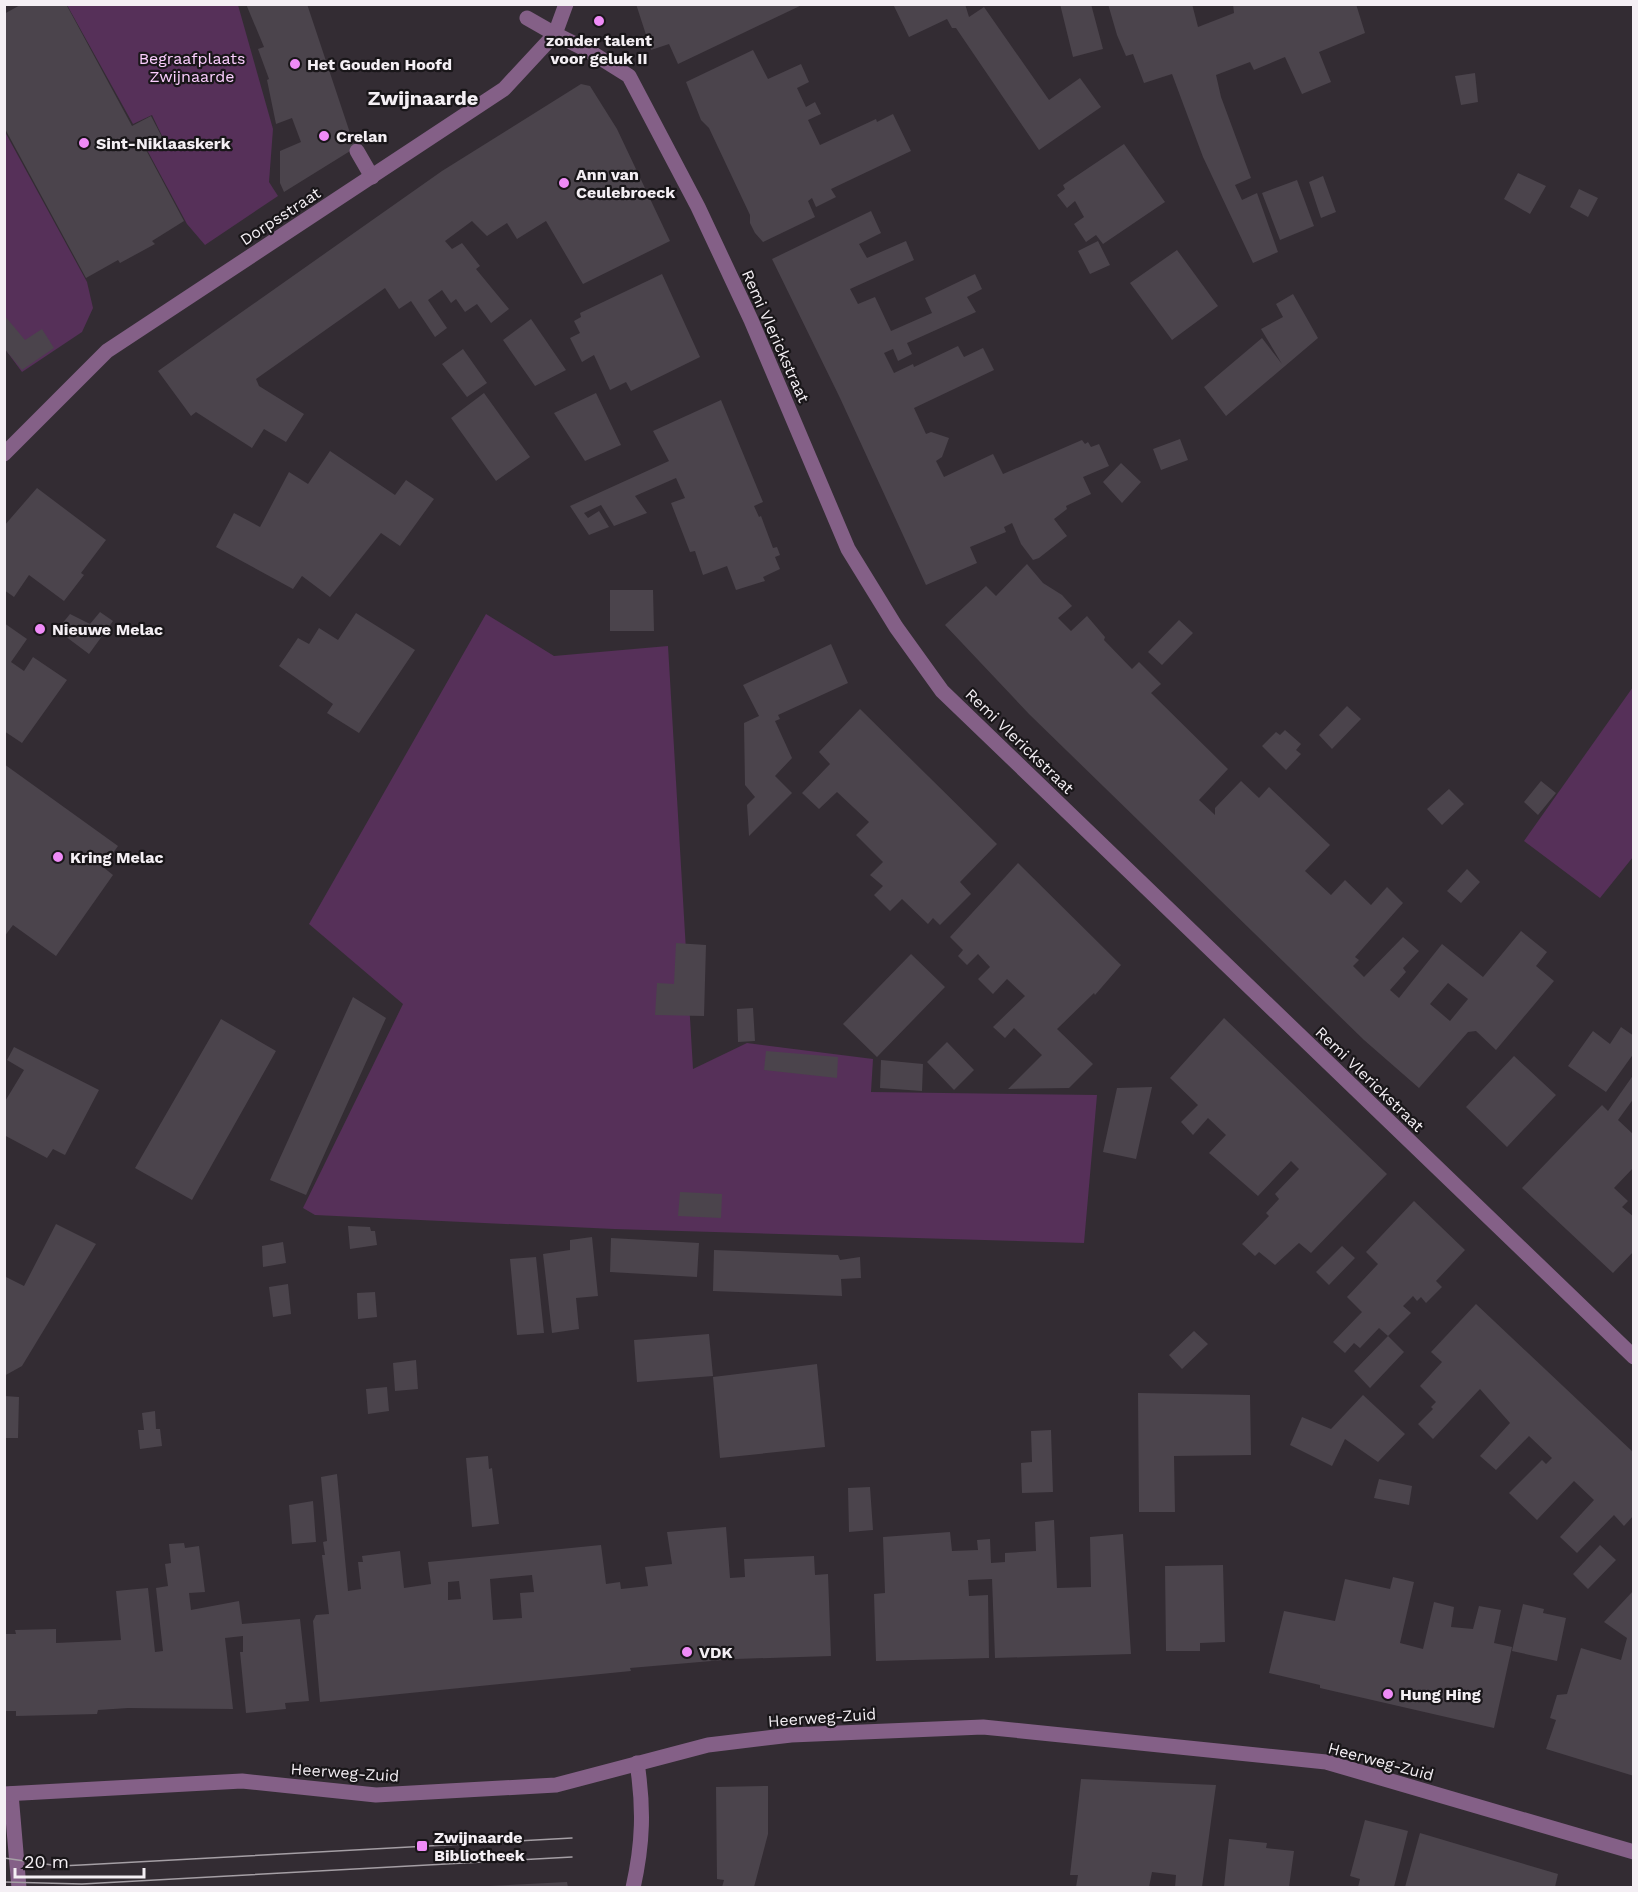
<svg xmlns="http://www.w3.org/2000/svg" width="1638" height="1892" font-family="'Work Sans',sans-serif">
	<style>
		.green { fill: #563059 }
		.building { fill: #4b444c; fill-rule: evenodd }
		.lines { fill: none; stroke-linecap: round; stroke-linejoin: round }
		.pedestrian { stroke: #846087; stroke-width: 15 }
		.minor { stroke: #846087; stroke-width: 15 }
		.tertiary { stroke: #846087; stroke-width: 15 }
		.tram { stroke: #a59fa5; stroke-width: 1.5 }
		.poi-dot { fill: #ef8bf7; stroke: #191619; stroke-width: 2 }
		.labels { text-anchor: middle; stroke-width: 4.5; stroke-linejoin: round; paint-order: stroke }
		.poi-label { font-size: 16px; font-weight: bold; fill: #f4eff4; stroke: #191619; text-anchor: start }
		.park-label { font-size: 16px; fill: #fbcefe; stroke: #191619 }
		.street-label { font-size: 16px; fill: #f4eff4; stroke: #191619 }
		.quarter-label { font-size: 20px; font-weight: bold; fill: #f4eff4; stroke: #191619 }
	</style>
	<rect width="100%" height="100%" fill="#332c33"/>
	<!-- green -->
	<path class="green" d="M67 5H238L273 129 269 182 278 196 205 245 187 224 146 148 164 140 152 115 133 124Z
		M4 130 87 282 93 308 82 332 22 372 5 349Z
		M486 614 554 656 668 646 693 1069 747 1043 873 1059 871 1092 1097 1095 1084 1243 614 1229 315 1215 303 1208 403 1004 309 924Z
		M1633 687V857L1600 898 1524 841Z"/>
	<!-- building -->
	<path class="building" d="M22 4H66L132 126 151 116 163 139 145 148 184 221 152 241 155 244 120 263 118 260 86 278 4 127V14Z
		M246 4H307L355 148 284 192 280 183V151L301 142 292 118 276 124 267 80 269 79 258 49 264 47Z
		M636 4H804L678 64 669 44 651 50Z
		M893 4H965L969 17 984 7 1049 100 1080 78 1101 107 1039 150 956 28H952L947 19 909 37Z
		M1060 4H1091L1103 49 1073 57Z
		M1108 4H1192L1198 27 1234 13 1233 4H1356L1365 33 1319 52 1331 82 1302 94 1285 57 1254 70 1250 62 1216 75 1221 97 1251 178 1235 185 1242 200 1257 193 1278 252 1253 263 1203 157 1172 74 1144 83 1133 54 1126 56 1117 35Z
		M753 50 768 79 801 64 809 82 797 88 806 107 815 102 821 114 808 120 820 145 876 119 877 122 893 114 911 151 831 189 836 197 816 207 812 198 808 201 815 217 763 242 755 233 750 223V215L709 128 701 120 686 82Z
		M1475 73 1478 102 1461 105 1455 76Z
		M581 84 590 86 617 129 670 241 583 284 546 221 517 239 507 223 487 236 472 221 445 241 452 249 462 243 480 266 476 269 509 309 491 323 477 304 465 312 456 299 451 303 442 290 428 300 447 328 435 337 411 301 399 309 385 288 256 379 259 386 304 414 286 442 264 429 252 448 196 412 191 416 158 371 442 171Z
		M1124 144 1165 202 1103 244 1096 235 1086 242 1074 224 1084 217 1075 201 1067 208 1057 195 1065 189 1063 185Z
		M1518 173 1546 186 1530 214 1504 199Z
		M1323 176 1336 212 1321 218 1309 182Z
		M1297 180 1314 226 1280 240 1262 193Z
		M1579 189 1598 198 1588 217 1570 207Z
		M871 211 881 233 859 244 867 258 906 241 914 260 850 289 858 304 875 297 891 331 932 313 925 298 975 274 982 289 967 297 976 312 907 343 912 354 898 361 893 349 884 353 894 373 913 364 914 367 958 346 964 357 983 348 994 370 914 408 926 434 931 432 949 438 942 457 936 461 944 477 993 454 1003 474 1082 440 1085 444 1088 442 1091 447 1099 444 1109 466 1083 477 1091 494 1066 506 1067 509 1054 519 1067 536 1039 558 1033 560 1021 544 1012 523 1004 527 1006 532 970 547 977 563 926 585 840 398 772 259Z
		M1098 241 1110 265 1090 274 1078 251Z
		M1177 250 1218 306 1172 340 1130 283Z
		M662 274 700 357 631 391 626 382 610 390 594 355 582 362 570 338 580 333 574 321 581 317 580 313Z
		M1293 294 1318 338 1226 416 1204 387 1262 338 1282 364 1261 329 1283 317 1276 304Z
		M4 315 25 340 42 329 54 348 22 370 4 348Z
		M531 319 566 370 535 386 503 340Z
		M463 349 487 383 467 397 442 364Z
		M484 393 530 457 496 481 451 418Z
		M596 393 621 445 585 461 554 413Z
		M721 400 763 502 754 506 759 517 761 516 773 548 777 547 780 555 775 557 780 569 763 577 765 581 736 590 727 566 703 575 695 551 690 552 671 503 685 498 676 478 635 496 647 513 614 526 601 505 584 513 588 518 599 511 609 527 589 535 570 506 669 461 653 431Z
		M1180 439 1188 460 1161 470 1153 449Z
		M330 451 395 495 406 480 434 499 400 546 381 533 330 597 302 576 293 589 216 547 234 513 260 527 289 472 308 484Z
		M1121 463 1141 482 1122 503 1103 482Z
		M37 488 106 540 81 573 84 575 64 601 29 575 14 597 4 590V526Z
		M1027 564 1043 583 1062 595 1072 606 1058 618 1071 631 1087 616 1105 637 1104 640 1132 669 1139 662 1161 684 1151 693 1228 769 1199 800 1215 815V808L1241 781 1259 798 1269 787 1330 845 1305 871 1331 895 1345 880 1371 905 1387 887 1403 903 1355 957 1359 960 1353 966 1364 977 1403 937 1419 951 1403 968 1406 972 1390 990 1399 998 1442 944 1483 977 1521 931 1547 952 1536 966 1554 981 1496 1050 1476 1031 1468 1032 1419 1088 1364 1040 1029 714 945 625 986 586 996 596ZM1448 983 1468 999 1450 1021 1430 1004Z
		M610 590H653L654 631H610Z
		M100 612 113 621 89 654 57 630 70 614 90 624Z
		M356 613 415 650 359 733 327 713 333 704 279 666 298 638 309 644 319 628 338 640Z
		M1179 620 1193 633 1162 665 1148 652Z
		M4 623 27 639 11 662 24 671 33 657 67 680 22 743 4 731Z
		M831 644 848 683 778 715 780 719 775 721 792 758 775 776 792 793 749 836 747 805 755 797 745 785 744 723 759 716 743 685Z
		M1347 706 1361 719 1332 749 1319 735Z
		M860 709 997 844 960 882 971 894 940 925 933 918 928 924 902 899 890 911 874 895 883 886 870 875 883 862 856 835 869 822 837 792 819 809 802 793 830 764 819 752Z
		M1285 730 1301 744 1296 750 1301 754 1286 770 1262 746 1276 732 1280 735Z
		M4 764 118 846 103 867 113 875 56 956 13 925 4 937Z
		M1541 781 1556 793 1538 815 1524 802Z
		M1449 789 1464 804 1442 825 1427 809Z
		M1018 863 1121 965 1095 995 1094 993 1057 1029 1093 1064 1069 1088 1008 1089 1042 1055 1014 1028 1005 1038 993 1027 1025 996 1007 979 993 994 978 979 990 967 978 954 967 965 958 956 963 950 950 937Z
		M1467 869 1480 882 1461 903 1447 891Z
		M676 943 706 945 704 1016 655 1015 657 983 674 984Z
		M911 954 945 987 877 1057 843 1024Z
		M353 997 386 1018 306 1195 270 1180Z
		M753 1008 755 1041 738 1042 737 1009Z
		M1224 1018 1387 1174 1311 1253 1299 1243 1275 1265 1259 1252 1255 1256 1242 1244 1269 1216 1266 1213 1279 1199 1275 1194 1299 1169 1291 1161 1258 1196 1209 1153 1226 1135 1208 1118 1193 1135 1181 1122 1198 1105 1170 1078Z
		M221 1019 276 1051 192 1200 135 1168Z
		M1621 1027 1634 1036V1053L1606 1092 1568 1066 1593 1031 1610 1044Z
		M947 1042 974 1070 954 1090 927 1062Z
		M14 1047 99 1090 65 1155 53 1149 47 1158 4 1135V1103L24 1070 7 1060Z
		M766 1051 838 1057 837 1078 764 1070Z
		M1514 1056 1556 1095 1507 1147 1466 1107Z
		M881 1060 923 1064 922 1091 880 1088Z
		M1634 1074V1098L1618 1120 1634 1135V1167L1614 1188 1628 1201 1622 1207 1634 1217V1251L1613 1273 1522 1188 1602 1105 1608 1111Z
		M1152 1087 1136 1159 1103 1152 1117 1088Z
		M680 1192 722 1194 721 1218 678 1216Z
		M1414 1201 1465 1250 1436 1281 1442 1287 1426 1303 1421 1297 1417 1301 1413 1296 1403 1306 1411 1313 1388 1336 1379 1328 1360 1348 1354 1343 1345 1353 1333 1342 1362 1312 1347 1297 1378 1264 1366 1252Z
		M56 1224 96 1244 22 1366 4 1376V1276L24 1286Z
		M348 1226 370 1227 371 1231H375L377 1245 350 1249Z
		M592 1237 598 1296 576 1298 579 1329 552 1333 543 1254 570 1250V1240Z
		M611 1238 699 1243 697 1277 610 1272Z
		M283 1242 286 1263 263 1267 262 1246Z
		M1342 1246 1355 1258 1329 1285 1316 1272Z
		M714 1250 838 1255 840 1260 860 1257 861 1278 841 1279 842 1296 713 1291Z
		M536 1257 544 1333 517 1335 510 1259Z
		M288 1284 291 1314 273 1317 269 1287Z
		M375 1292 377 1317 358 1319 357 1293Z
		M1476 1304 1634 1453V1515L1624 1526 1614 1515 1577 1553 1560 1537 1594 1500 1574 1481 1537 1520 1509 1493 1542 1460 1546 1464 1552 1458 1529 1436 1496 1470 1480 1456 1510 1423 1480 1389 1433 1439 1418 1424 1433 1409 1431 1407 1436 1402 1420 1386 1442 1362 1431 1352Z
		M1194 1331 1208 1344 1182 1369 1169 1355Z
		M709 1334 713 1376 637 1382 634 1340Z
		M1388 1336 1404 1352 1370 1388 1354 1371Z
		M416 1360 418 1389 395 1391 393 1363Z
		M817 1364 825 1447 720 1458 713 1377Z
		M387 1387 389 1411 368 1414 366 1389Z
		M1138 1393 1250 1395 1251 1455 1174 1456 1175 1512H1139Z
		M1363 1395 1405 1434 1378 1462 1345 1439 1332 1466 1290 1445 1302 1417 1331 1429Z
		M4 1396 19 1397 18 1438H4Z
		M155 1411 156 1429H160L162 1446 140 1449 138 1430H144L142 1413Z
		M1051 1430 1053 1492 1022 1493 1021 1463 1032 1462 1031 1431Z
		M488 1456 489 1469 492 1468 499 1524 472 1527 466 1458Z
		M337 1474 348 1591 361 1589 358 1562H363L362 1556 400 1551 404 1588 431 1584 428 1562 601 1545 606 1584 620 1582 621 1589 648 1586 645 1567 672 1564 667 1532 726 1527 730 1578 745 1577 744 1559 814 1556 815 1575 828 1574 831 1656 735 1659 630 1668 631 1671 320 1702 313 1621 316 1615 329 1614 322 1555H325L323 1542 327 1541 321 1477ZM532 1575 534 1592 520 1593 522 1618 493 1620 490 1579ZM459 1581 461 1599 448 1600V1582Z
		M1379 1479 1412 1486 1409 1505 1374 1498Z
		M870 1487 873 1530 849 1532 848 1488Z
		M313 1501 316 1542 292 1544 289 1505Z
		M1054 1520 1057 1588 1091 1587 1090 1537 1123 1534 1131 1654 995 1658 992 1579 968 1580 969 1596 988 1595 989 1658 876 1661 874 1594 885 1593 883 1537 950 1532 952 1551 978 1550 977 1540 990 1539 991 1563 1005 1562V1553L1036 1551 1035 1522Z
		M184 1543 185 1548 199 1546 205 1592 189 1593 191 1610 239 1601 242 1624 300 1619 309 1701 285 1703 286 1709 246 1713 240 1652H243V1636L225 1638 233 1709 128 1708 98 1710 97 1714 16 1716V1711H4V1634H16L15 1630 56 1629V1643L121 1640 116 1591 148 1588 155 1652 163 1651 156 1588 168 1586 165 1564 171 1563 169 1544Z
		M1600 1545 1616 1560 1588 1589 1573 1574Z
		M1223 1565 1225 1642 1200 1643V1651H1166L1165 1566Z
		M1393 1577 1414 1582 1400 1643 1423 1649 1434 1602 1454 1607 1451 1627 1473 1629 1479 1606 1501 1610 1494 1643 1512 1647 1494 1728 1320 1688V1685L1269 1673 1284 1611 1335 1621 1345 1579 1390 1589Z
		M1634 1590V1776L1546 1749 1556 1720 1550 1718 1557 1695 1567 1694 1581 1648 1621 1660 1627 1638 1604 1622Z
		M1523 1604 1544 1609 1543 1613 1566 1618 1557 1661 1512 1651Z
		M1081 1779 1216 1785 1202 1887H1175L1176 1875 1152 1872 1149 1887H1076L1078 1875H1070Z
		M768 1786V1834L754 1887H722L724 1880 717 1879 716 1787Z
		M1365 1820 1408 1831 1394 1887H1358L1360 1879 1350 1876Z
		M1420 1833 1558 1874 1555 1887H1405Z
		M1229 1839 1267 1843 1266 1848 1294 1851 1289 1887H1224Z
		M567 1882 568 1887H489V1886Z"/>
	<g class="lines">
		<!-- pedestrian -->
		<path class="pedestrian" d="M527 18 555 34
			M357 151 372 177"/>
		<!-- minor -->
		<path class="minor" d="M555 34 589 51 629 76 698 207 751 320 848 549 896 627 942 691 1634 1357
			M4 454 107 351 504 89 555 34 566 4
			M11 1794 19 1888
			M633 1888C643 1843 644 1808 637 1763"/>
		<!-- tertiary -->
		<path class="tertiary" d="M4 1794 242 1781 376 1795 556 1785 708 1745 791 1735 983 1727 1326 1762 1634 1852"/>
		<!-- tram -->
		<path class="tram" d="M4 1858 59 1866 81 1865 572 1838
			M4 1882 82 1884 572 1857"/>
	</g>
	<!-- markers -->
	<g class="poi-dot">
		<circle cx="599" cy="21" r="6"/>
		<circle cx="295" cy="64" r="6"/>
		<circle cx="324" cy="136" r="6"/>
		<circle cx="84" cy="143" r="6"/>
		<circle cx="564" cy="183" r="6"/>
		<circle cx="40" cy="629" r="6"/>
		<circle cx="58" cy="857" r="6"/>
		<circle cx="687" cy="1652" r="6"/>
		<circle cx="1388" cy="1694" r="6"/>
		<rect x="416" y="1840" width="12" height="12" rx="3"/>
	</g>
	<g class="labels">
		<!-- poi labels -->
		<g class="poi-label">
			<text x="599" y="46" text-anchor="middle">zonder talent<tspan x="599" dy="18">voor geluk II</tspan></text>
			<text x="307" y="70">Het Gouden Hoofd</text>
			<text x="336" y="142">Crelan</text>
			<text x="96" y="149">Sint-Niklaaskerk</text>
			<text x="576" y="180">Ann van<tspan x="576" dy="18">Ceulebroeck</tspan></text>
			<text x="52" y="635">Nieuwe Melac</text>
			<text x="70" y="863">Kring Melac</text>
			<text x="699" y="1658">VDK</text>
			<text x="1400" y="1700">Hung Hing</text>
			<text x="434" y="1843">Zwijnaarde<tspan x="434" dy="18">Bibliotheek</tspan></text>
		</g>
		<!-- park labels -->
		<g class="park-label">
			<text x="192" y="64">Begraafplaats<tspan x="192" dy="18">Zwijnaarde</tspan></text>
		</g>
		<!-- street labels -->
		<g class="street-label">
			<text transform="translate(280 216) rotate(-33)" y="6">Dorpsstraat</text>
			<text transform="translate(776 336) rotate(66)" y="6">Remi Vlerickstraat</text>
			<text transform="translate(1020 741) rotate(44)" y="6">Remi Vlerickstraat</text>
			<text transform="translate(1370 1079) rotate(44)" y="6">Remi Vlerickstraat</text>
			<text transform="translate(822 1717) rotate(-4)" y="6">Heerweg-Zuid</text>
			<text transform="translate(1381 1761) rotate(15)" y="6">Heerweg-Zuid</text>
			<text transform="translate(345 1772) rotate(4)" y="6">Heerweg-Zuid</text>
		</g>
		<!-- quarter labels -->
		<g class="quarter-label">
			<text x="423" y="105">Zwijnaarde</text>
		</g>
	</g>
	<!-- border -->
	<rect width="1638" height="1892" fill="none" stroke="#f4eff4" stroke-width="12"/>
	<!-- scale -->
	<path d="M15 1868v9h129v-9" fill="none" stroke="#f4eff4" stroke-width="3"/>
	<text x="24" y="1868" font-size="18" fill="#f4eff4" stroke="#191619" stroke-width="4.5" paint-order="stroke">20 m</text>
</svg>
